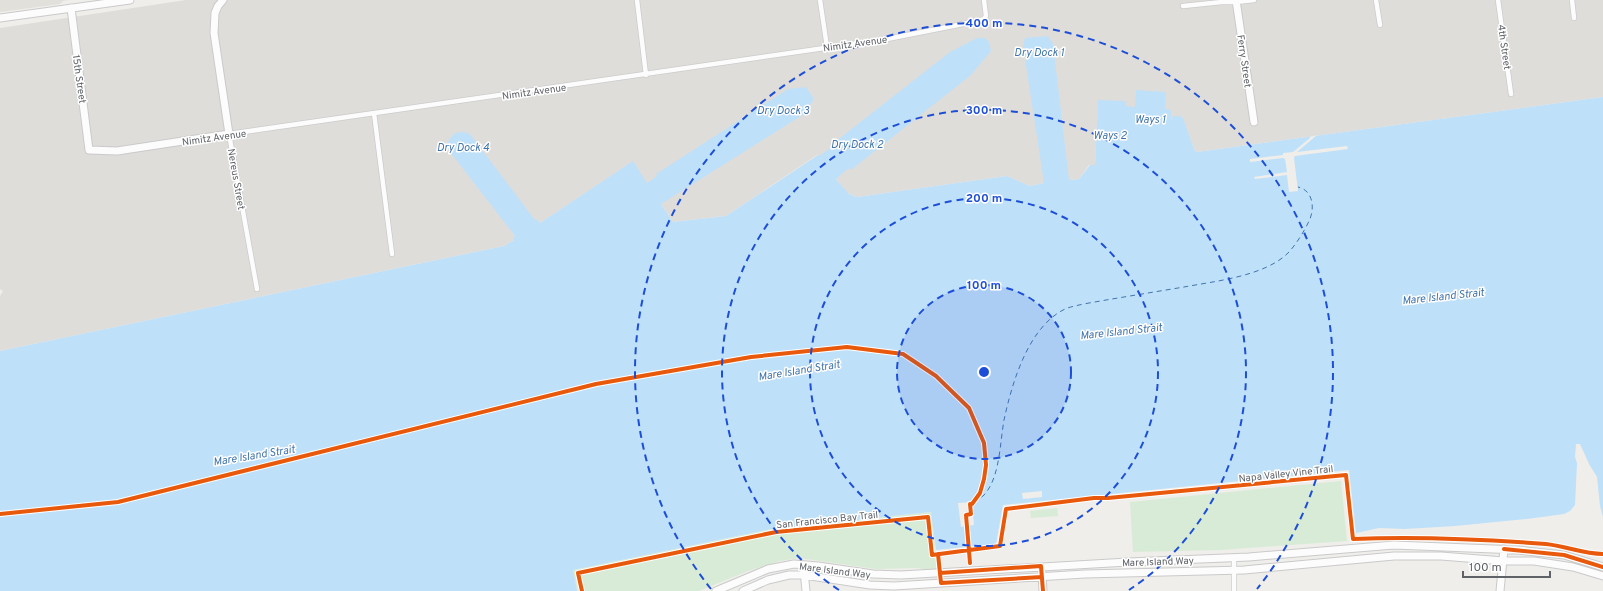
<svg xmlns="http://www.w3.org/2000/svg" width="1603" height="591" font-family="Overpass,sans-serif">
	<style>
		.industrial { fill: #dfddda }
		.education { fill: #e2e0da }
		.green { fill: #d8ebd6 }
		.water { fill: #bfe0f9 }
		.pier { fill: #efeeea }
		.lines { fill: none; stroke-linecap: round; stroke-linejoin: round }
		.ferry { stroke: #4174aa; stroke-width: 1; stroke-dasharray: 5 4; stroke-linecap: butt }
		.street-casing { stroke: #cbcccc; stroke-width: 6 }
		.secondary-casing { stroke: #cacacb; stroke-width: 9 }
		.street { stroke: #fdfcfc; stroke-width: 4.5 }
		.secondary { stroke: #fdfcfc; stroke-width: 7 }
		.cycleway-casing { stroke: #fff; stroke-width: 6 }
		.cycleway { stroke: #e8590c; stroke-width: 4 }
		.ring { fill: none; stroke: #1d4ed8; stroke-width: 2; stroke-dasharray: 7 5 }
		.labels { text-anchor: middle; stroke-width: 3; stroke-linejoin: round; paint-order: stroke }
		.street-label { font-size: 10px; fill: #5f6368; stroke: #fff }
		.water-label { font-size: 11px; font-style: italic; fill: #4174aa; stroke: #fff }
		.centre { fill: #1d4ed8; stroke: #fff; stroke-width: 2 }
		.ring-label { font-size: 12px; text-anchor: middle; font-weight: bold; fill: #1d4ed8; stroke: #fff; stroke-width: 3; stroke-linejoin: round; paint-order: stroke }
	</style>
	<rect width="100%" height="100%" fill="#efeeea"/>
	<!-- industrial -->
	<path class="industrial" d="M186 0H1603V97L1197 152 1195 151 1183 119 1170 126 1098 105 1095 165H1089L1079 179 1069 180 1068 178 1044 181V183L1030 186 1007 176 857 197 849 194 845 190 817 155 726 216 673 222 661 204 666 200 646 183 633 162 540 223 537 219 535 221 532 216 512 232 515 236 514 240 504 246 0 351V296L3 291 0 289V28Z"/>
	<!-- education -->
	<path class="education" d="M0 0H68L63 1 60 4 0 12Z"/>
	<!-- green -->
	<path class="green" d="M1341 481 1347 541 1221 550 1133 552 1130 502Z
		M1057 508 1058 516 1031 518 1030 511Z
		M932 512 937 571 917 568 876 569 799 558 780 561 748 571 699 591H577L573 570 776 528Z"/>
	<!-- water -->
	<path class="water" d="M1048 36 1053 44 1069 180 1079 179 1090 165H1095L1098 100 1126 101V106L1135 107 1136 90 1166 92 1165 109 1171 110V122L1173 116H1180L1183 118 1195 151 1197 152 1603 97V517L1600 506 1597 477 1589 464 1580 444H1576L1575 457 1577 463 1575 505 1570 511 1564 514 1527 519 1455 526 1405 529 1379 528 1356 533 1349 470 1003 505 996 544 936 550 931 512 776 528 573 570 577 591H0V351L504 246 514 240 513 238 515 236 450 152C446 144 448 139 455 133L464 132 470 134 535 220 537 219 540 223 633 161 647 183 657 176 656 174 788 89 806 87 814 99 804 114 661 204 673 222 726 216 818 155 819 156 832 147 831 145 950 52 977 38H985L989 42 991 51 971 75 851 170 849 168 836 179 849 194 857 197 1007 176 1030 186 1044 183 1023 46 1025 38Z"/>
	<!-- pier -->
	<path class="pier" d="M1317 135 1297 152 1347 146 1348 149 1295 156 1294 158 1298 191 1289 192 1287 175 1255 179 1254 177 1287 172 1285 159 1283 158 1250 162V159L1283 155V153L1293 152 1310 138V137Z
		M1042 491V497L1023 499 1022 493Z
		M972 502 974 525 961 527 958 503Z"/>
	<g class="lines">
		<!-- ferry -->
		<path class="ferry" d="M974 502C977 500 981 498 984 495 1000 478 1000 442 1004 420 1012 383 1028 327 1065 309 1074 305 1101 301 1112 299 1136 295 1160 291 1184 287 1216 281 1266 276 1289 252 1297 243 1305 230 1310 219 1315 206 1312 190 1298 187
			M0 514 118 502 596 384 751 357 847 347 903 354 936 376 969 408 984 443 986 465 984 479 980 493 972 504"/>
		<defs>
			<path id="street" d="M637 0 646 75
				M820 0 827 47
				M1376 0 1380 25
				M1498 0 1511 94
				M1572 0 1574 18
				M1183 6 1222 2H1236L1254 0
				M374 113 392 254
				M257 289 229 134 887 39 978 21 984 19 986 16 984 0
				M1234 591V558"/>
			<path id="secondary" d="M1236 0 1254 122
				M71 8 89 150 117 151 229 134 214 33 215 13 218 6 223 0
				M0 18 130 0
				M804 571 806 591
				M1042 573 1043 591
				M716 591 768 569 794 564 818 566 873 574 901 575 1128 562 1249 557 1394 545 1518 550 1564 555 1603 567
				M743 591 768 580 789 575H804L870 585 894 586 1085 574 1244 570 1394 556H1441L1504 561H1534L1573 567 1603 576
				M1500 591 1504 549"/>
		</defs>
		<!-- street casing -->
		<use href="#street" class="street-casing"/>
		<!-- secondary casing -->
		<use href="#secondary" class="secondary-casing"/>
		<!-- street -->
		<use href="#street" class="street"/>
		<!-- secondary -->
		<use href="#secondary" class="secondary"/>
		<defs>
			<path id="cycleway" d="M0 514 118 502 596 384 751 357 847 347 903 354 936 376 969 408 984 443 986 465 984 479 980 493 972 504H970L971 514 966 515 970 563
				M1504 549 1564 555 1603 567
				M938 554 941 583 1042 577
				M940 573 1041 566 1043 591
				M582 591 578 573 776 532 928 517 932 555 1000 546 1006 509 1094 498H1108L1346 475 1353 539C1417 536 1481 539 1546 544 1565 546 1584 554 1603 554"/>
		</defs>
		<!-- cycleway casing -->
		<use href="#cycleway" class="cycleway-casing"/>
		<!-- cycleway -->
		<use href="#cycleway" class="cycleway"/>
	</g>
	<!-- distance rings -->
	<circle cx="984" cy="372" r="87" fill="#1d4ed8" fill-opacity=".12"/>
	<g class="ring">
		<circle cx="984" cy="372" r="87"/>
		<circle cx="984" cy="372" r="174"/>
		<path d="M839 590A262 262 0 1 1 1129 590"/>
		<path d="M711 589A349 349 0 1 1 1257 589"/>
	</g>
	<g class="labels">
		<!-- street labels -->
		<g class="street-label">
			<text transform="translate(855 43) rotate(-8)" y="4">Nimitz Avenue</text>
			<text transform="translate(1505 47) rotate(82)" y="4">4th Street</text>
			<text transform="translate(1245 61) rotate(82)" y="4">Ferry Street</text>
			<text transform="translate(80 79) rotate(82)" y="4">15th Street</text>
			<text transform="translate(534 91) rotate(-8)" y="4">Nimitz Avenue</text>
			<text transform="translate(214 137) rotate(-8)" y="4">Nimitz Avenue</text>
			<text transform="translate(237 179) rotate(80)" y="4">Nereus Street</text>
			<text transform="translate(1286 473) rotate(-6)" y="4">Napa Valley Vine Trail</text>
			<text transform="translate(827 519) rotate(-6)" y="4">San Francisco Bay Trail</text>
			<text transform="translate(1158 561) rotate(-2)" y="4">Mare Island Way</text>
			<text transform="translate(835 570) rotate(7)" y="4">Mare Island Way</text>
		</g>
		<!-- water labels -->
		<g class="water-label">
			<text x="1039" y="56">Dry Dock 1</text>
			<text x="783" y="114">Dry Dock 3</text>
			<text x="1150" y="123">Ways 1</text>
			<text x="1110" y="139">Ways 2</text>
			<text x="857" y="148">Dry Dock 2</text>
			<text x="463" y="151">Dry Dock 4</text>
			<text transform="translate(1443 296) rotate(-6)" y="4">Mare Island Strait</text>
			<text transform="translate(1121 331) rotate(-6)" y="4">Mare Island Strait</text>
			<text transform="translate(799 370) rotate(-9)" y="4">Mare Island Strait</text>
			<text transform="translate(254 455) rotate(-9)" y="4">Mare Island Strait</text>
		</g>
	</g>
	<circle cx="984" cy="372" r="6" class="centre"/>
	<g class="ring-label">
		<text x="984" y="27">400 m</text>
		<text x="984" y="114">300 m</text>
		<text x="984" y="202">200 m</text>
		<text x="984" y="289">100 m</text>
	</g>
	<!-- scale -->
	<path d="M1463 571v6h87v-6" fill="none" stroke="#5f6368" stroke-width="2"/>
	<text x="1469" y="571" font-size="12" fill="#5f6368" stroke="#ffffff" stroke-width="3" paint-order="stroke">100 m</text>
</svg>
